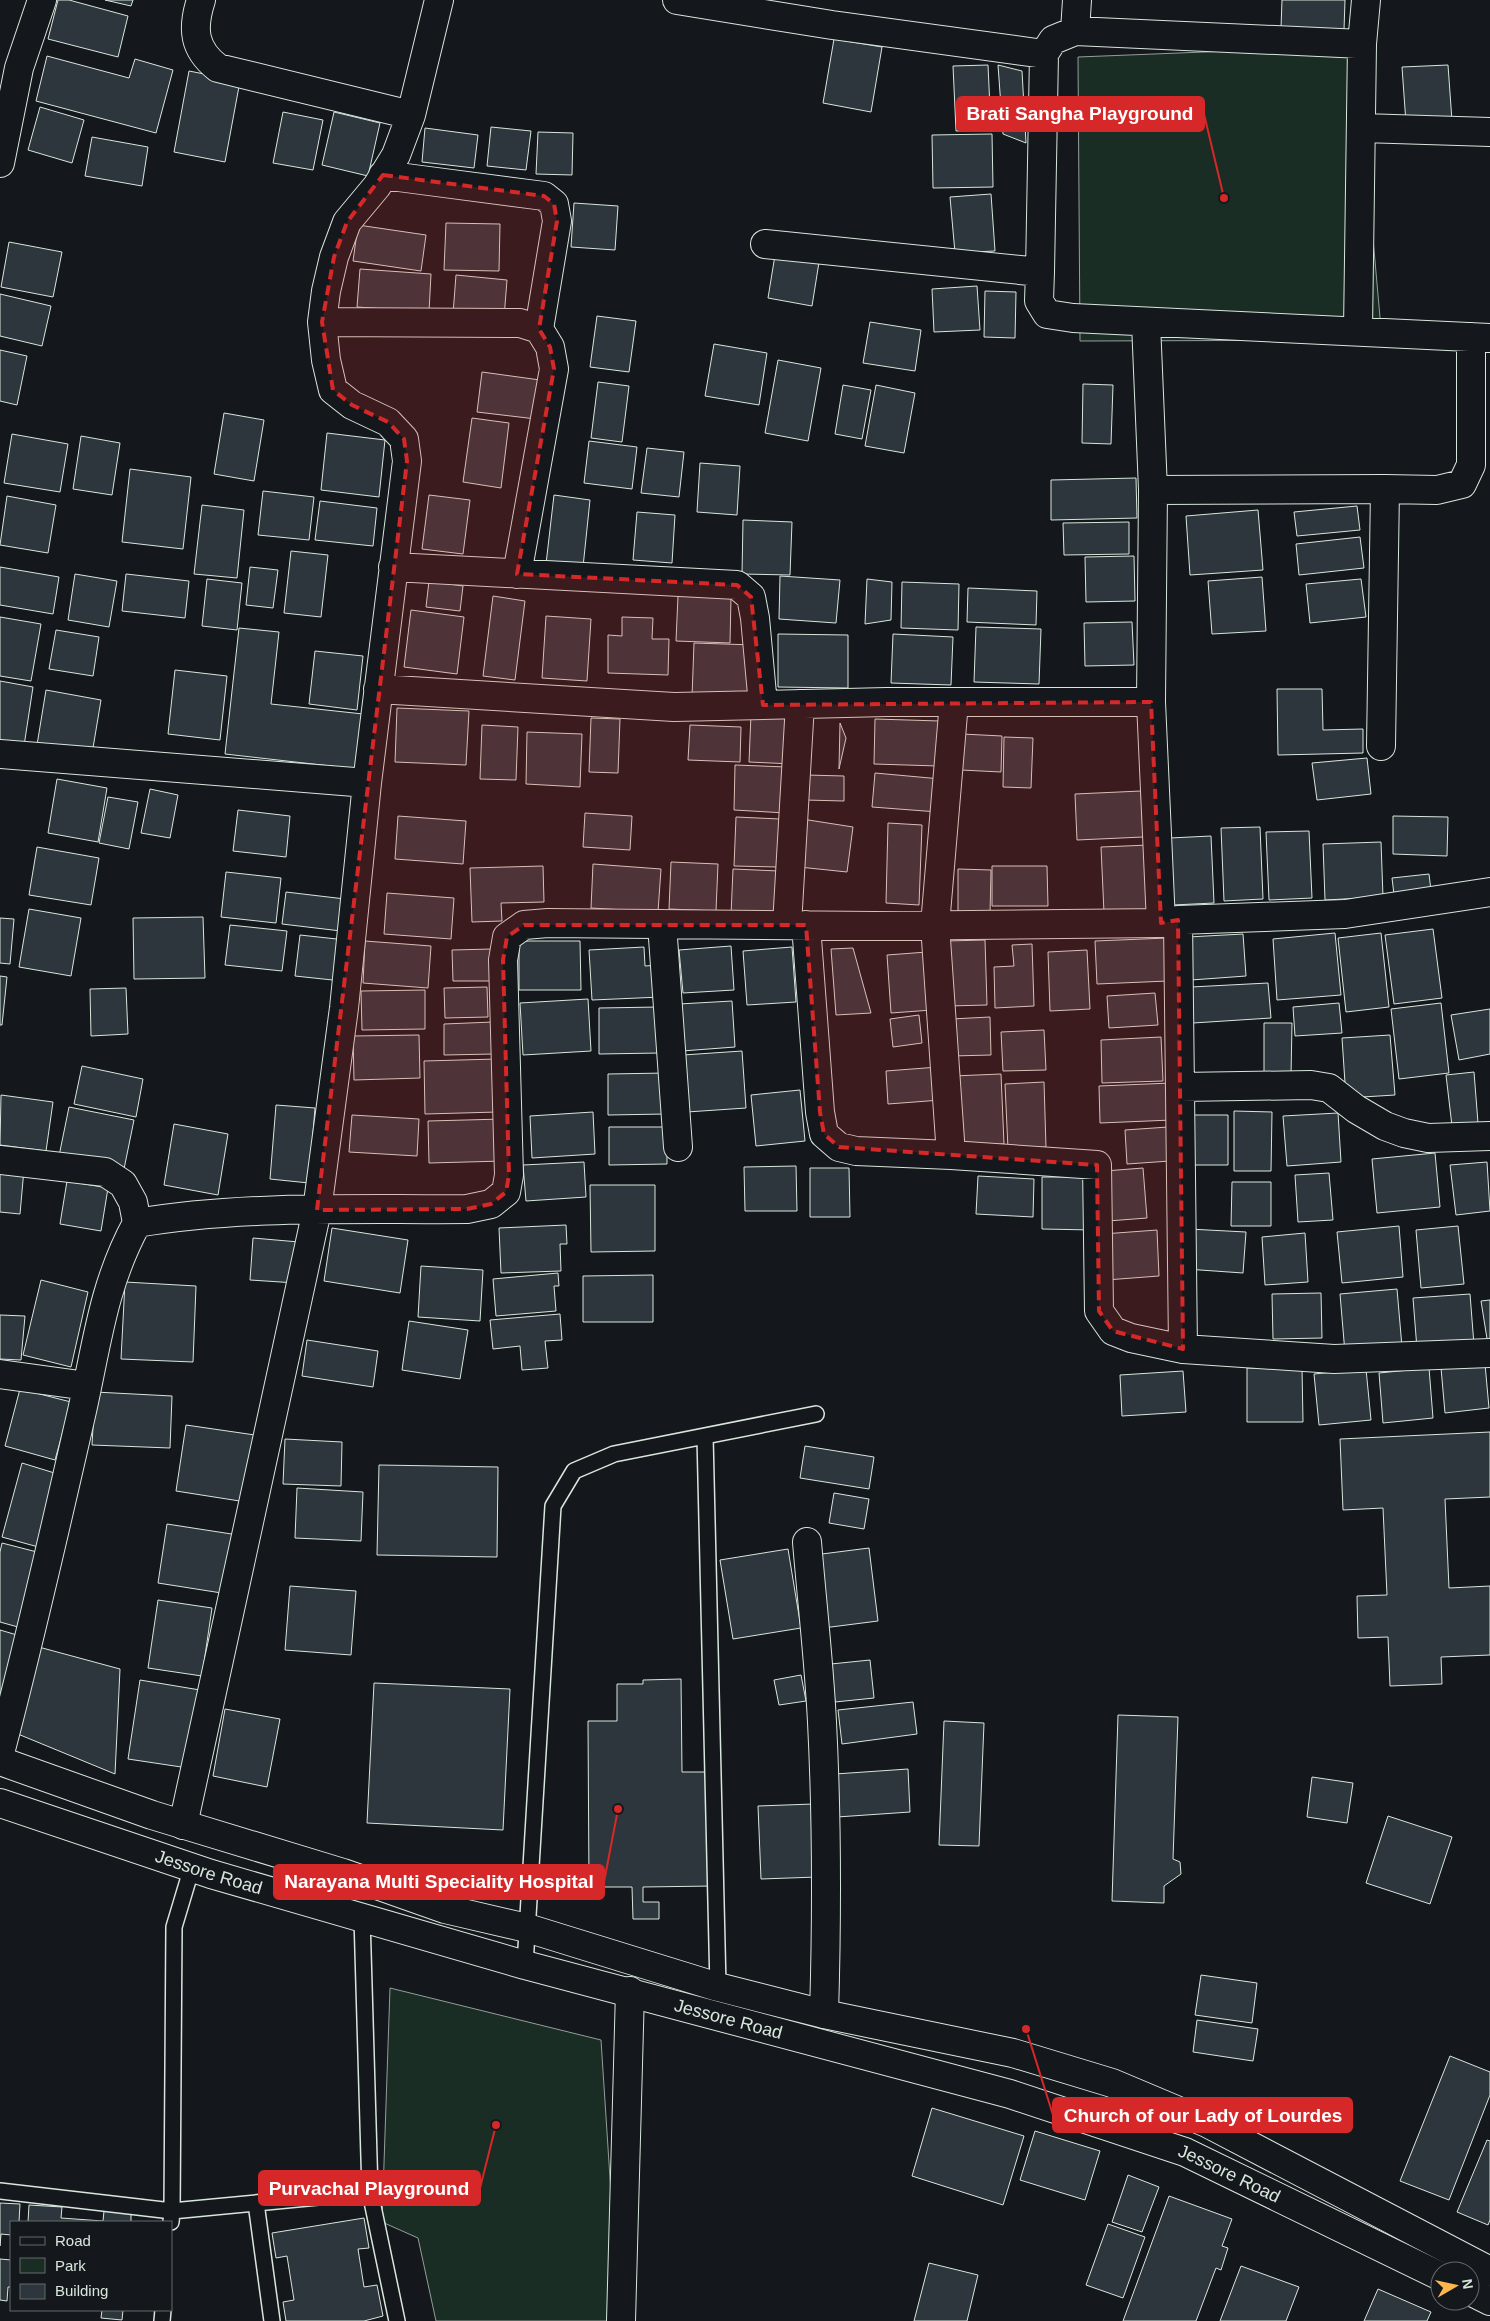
<svg xmlns="http://www.w3.org/2000/svg" width="1490" height="2321" font-family="Helvetica,sans-serif">
	<style>
		.green { fill: #1a2d24; stroke: #939e99 }
		.building { fill: #2c363c; stroke: #d8e6dc }
		.lines { fill: none; stroke-linecap: round; stroke-linejoin: round }
		.lane-casing { stroke: #d8e6dc; stroke-width: 18 }
		.street-casing { stroke: #d8e6dc; stroke-width: 30 }
		.highway-casing { stroke: #d8e6dc; stroke-width: 30 }
		.lane { stroke: #14181c; stroke-width: 15 }
		.street { stroke: #14181c; stroke-width: 28 }
		.highway { stroke: #14181c; stroke-width: 28 }
		.marked { fill: #d62828; fill-opacity: 0.2; stroke: #d62828; stroke-width: 4; stroke-dasharray: 10 6; stroke-linejoin: round }
		.labels { text-anchor: middle; stroke-width: 4; stroke-linejoin: round; paint-order: stroke }
		.street-label { font-size: 18px; fill: #d8e6dc; stroke: #14181c }
		.leader { fill: none; stroke: #d62828; stroke-width: 2 }
		.callout-dot { fill: #d62828; stroke: #14181c; stroke-width: 2 }
		.callout { fill: #d62828; stroke: #d62828; stroke-width: 2 }
		.callout-label { font-size: 19px; text-anchor: middle; font-weight: bold; fill: #fff }
	</style>
	<rect width="100%" height="100%" fill="#14181c"/>
	<!-- green -->
	<path class="green" d="M1356 46 1382 340 1080 341 1078 57Z
		M390 1988 601 2040 612 2209 609 2321H436L418 2238 382 2222Z"/>
	<!-- building -->
	<path class="building" d="M58 0H69L128 16 118 57 48 39Z
		M105 0H133L131 6Z
		M1282 0H1345L1344 30 1281 28Z
		M834 39 882 47 871 112 823 103Z
		M47 56 129 78 135 59 173 70 156 133 36 101Z
		M988 65 991 130 956 131 953 66Z
		M998 65 1022 71 1026 143 1003 134Z
		M1448 65 1452 121 1406 123 1402 67Z
		M189 71 240 81 225 162 174 152Z
		M40 107 84 120 72 163 28 150Z
		M283 112 323 120 313 170 273 163Z
		M334 112 380 123 368 176 322 165Z
		M491 127 531 131 526 170 487 166Z
		M425 128 478 135 474 168 422 162Z
		M538 132 573 133 572 175 536 174Z
		M992 134 993 187 933 188 932 135Z
		M92 137 148 147 142 186 85 176Z
		M991 194 995 251 955 253 950 197Z
		M574 203 618 206 615 250 571 247Z
		M446 223 500 224 499 271 444 270Z
		M358 225 426 235 421 271 353 261Z
		M9 242 62 252 53 297 1 287Z
		M776 249 820 256 812 306 768 298Z
		M360 269 431 274 429 312 357 307Z
		M456 275 507 280 504 318 453 314Z
		M977 286 980 330 934 332 932 289Z
		M985 291 1016 292 1015 338 984 337Z
		M0 294 51 306 42 346 0 336Z
		M597 316 636 321 629 372 590 367Z
		M870 322 921 330 915 371 863 363Z
		M714 344 767 353 759 405 705 396Z
		M0 350 27 356 17 405 0 401Z
		M778 360 821 368 808 441 765 433Z
		M482 372 540 380 536 419 477 412Z
		M598 382 629 386 622 442 591 438Z
		M1083 384 1113 385 1111 444 1082 443Z
		M843 385 871 390 862 439 835 434Z
		M876 385 915 393 904 453 865 446Z
		M224 413 264 420 254 481 214 474Z
		M472 418 509 423 501 488 463 482Z
		M327 433 385 440 379 497 321 490Z
		M12 434 68 444 60 492 4 483Z
		M81 436 120 443 112 495 73 489Z
		M589 441 637 447 632 489 584 483Z
		M647 448 684 452 679 497 641 493Z
		M700 463 740 466 737 515 697 512Z
		M130 469 191 477 183 549 122 542Z
		M1136 478 1137 518 1051 520V480Z
		M263 491 314 497 309 540 258 535Z
		M429 495 470 500 463 554 422 549Z
		M554 495 590 500 583 567 546 564Z
		M7 496 56 505 48 553 0 545Z
		M320 501 377 508 373 546 315 540Z
		M202 505 244 510 237 578 194 574Z
		M1357 506 1360 530 1297 536 1294 512Z
		M1258 510 1263 570 1190 575 1186 516Z
		M637 512 675 515 672 563 633 560Z
		M743 520 792 522 790 575 742 574Z
		M1129 522V554L1064 555 1063 523Z
		M1360 537 1364 568 1299 575 1296 544Z
		M291 551 328 555 321 617 284 613Z
		M1134 556 1135 601 1086 602 1085 557Z
		M0 567 59 577 53 614 0 605Z
		M250 567 278 570 273 608 246 605Z
		M75 574 117 581 109 627 68 620Z
		M126 574 189 581 185 618 122 611Z
		M780 576 840 580 836 623 779 619Z
		M1262 577 1266 631 1212 634 1208 581Z
		M207 579 242 583 237 630 202 626Z
		M867 579 892 582 891 620 865 624Z
		M1361 579 1366 617 1310 623 1306 584Z
		M429 581 463 586 460 611 426 607Z
		M902 582 959 584 958 630 901 628Z
		M968 588 1037 591 1036 625 967 622Z
		M493 596 525 601 515 680 483 676Z
		M678 596 731 597 730 643 676 641Z
		M411 610 464 617 457 674 404 667Z
		M546 616 591 619 587 681 542 678Z
		M0 617 41 624 31 681 0 676Z
		M622 617 653 618 652 639H669L668 675 608 673V635L622 636Z
		M1132 622 1134 665 1085 666 1084 623Z
		M976 627 1041 629 1039 684 974 682Z
		M239 628 279 632 271 704 363 714 357 769 225 754Z
		M56 630 99 637 93 676 49 669Z
		M778 634 848 635V688L778 687Z
		M893 634 953 637 951 685 891 683Z
		M694 643 754 645 752 699 692 697Z
		M315 651 363 656 357 710 309 704Z
		M175 670 227 676 220 740 168 734Z
		M0 681 33 687 24 746 0 742Z
		M1277 689H1322L1323 730 1363 729V753L1278 755Z
		M46 690 101 700 92 754 37 745Z
		M397 708 469 711 466 765 395 762Z
		M751 714 794 716 793 764 749 762Z
		M591 718 620 719 618 773 589 772Z
		M875 719 940 721 938 766 874 764Z
		M840 723 846 738 839 769Z
		M482 725 518 727 516 780 480 779Z
		M690 725 741 727 740 762 688 760Z
		M527 732 582 734 580 787 526 784Z
		M962 734 1002 736 1001 772 961 770Z
		M1004 737 1033 738 1031 788 1003 787Z
		M1367 758 1371 794 1317 800 1312 763Z
		M735 765 787 767 786 813 734 810Z
		M875 773 941 779 938 812 872 807Z
		M806 775 844 776V801L805 800Z
		M57 779 107 788 98 842 48 833Z
		M150 789 178 795 170 838 141 833Z
		M1141 791 1143 837 1077 840 1075 794Z
		M108 797 138 802 129 849 99 843Z
		M238 810 290 816 286 857 233 851Z
		M585 813 632 816 630 850 583 847Z
		M398 816 466 821 463 864 395 859Z
		M1393 816 1448 817 1447 856 1393 854Z
		M736 817 780 819 778 867 734 866Z
		M802 819 853 827 847 872 799 867Z
		M888 823 922 825 919 905 886 903Z
		M1260 827 1263 899 1224 901 1221 828Z
		M1309 831 1312 898 1269 900 1266 832Z
		M1211 836 1214 903 1173 905 1170 838Z
		M1381 842 1383 897 1325 900 1323 844Z
		M1149 845 1152 911 1104 913 1101 847Z
		M37 847 99 858 91 905 29 895Z
		M671 862 718 864 716 911 669 909Z
		M593 864 661 869 658 912 591 908Z
		M543 866 544 902 501 903 502 921 472 922 470 868Z
		M992 866H1047L1048 906H992Z
		M733 869 779 871 777 916 731 915Z
		M958 869 991 870 990 915 958 913Z
		M226 872 281 878 276 923 221 917Z
		M1429 874 1432 899 1395 903 1392 878Z
		M286 892 345 899 341 931 282 924Z
		M387 893 454 898 451 939 384 934Z
		M29 909 81 918 71 976 19 967Z
		M203 917 205 978 134 979 133 918Z
		M0 918 14 919 10 964 0 963Z
		M230 925 287 931 282 971 225 965Z
		M1433 929 1442 998 1394 1004 1385 935Z
		M1335 933 1341 995 1277 1000 1273 939Z
		M1381 933 1389 1007 1346 1012 1338 938Z
		M1243 934 1246 976 1191 980 1188 937Z
		M300 935 346 940 342 981 295 976Z
		M1167 938 1168 981 1097 984 1095 941Z
		M985 940 987 1005 948 1006 946 941Z
		M365 941 431 946 428 988 363 983Z
		M519 941H580L581 990H519Z
		M1032 944 1034 1006 995 1008 994 967 1014 966 1012 945Z
		M731 946 734 990 683 993 679 950Z
		M644 947 645 966 659 965 661 997 592 1000 589 950Z
		M792 947 796 1002 747 1005 743 951Z
		M853 948 871 1013 836 1015 831 949Z
		M492 949 494 981H453L452 950Z
		M1087 950 1090 1009 1050 1011 1048 952Z
		M927 952 932 1010 891 1013 887 955Z
		M0 976 7 977 2 1025H0Z
		M1268 983 1271 1018 1193 1023 1191 987Z
		M487 987 488 1017 445 1018 444 988Z
		M126 988 128 1034 91 1036 90 989Z
		M425 990V1029L362 1030 361 991Z
		M1155 993 1158 1025 1109 1028 1107 996Z
		M588 999 591 1051 523 1055 520 1003Z
		M732 1001 735 1047 682 1051 679 1004Z
		M1339 1003 1342 1033 1295 1036 1293 1007Z
		M1441 1003 1449 1073 1399 1079 1391 1009Z
		M659 1007 660 1053 599 1054V1008Z
		M1490 1009V1054L1459 1060 1451 1015Z
		M919 1015 922 1043 893 1047 890 1019Z
		M990 1017 991 1055 952 1056 951 1019Z
		M493 1022 494 1054 444 1055V1024Z
		M1264 1023H1292L1291 1076 1264 1075Z
		M1044 1030 1046 1070 1003 1071 1001 1032Z
		M419 1035 420 1078 354 1080 353 1036Z
		M1390 1035 1395 1095 1346 1098 1342 1038Z
		M1161 1037 1163 1081 1102 1083 1101 1040Z
		M742 1051 746 1108 687 1112 683 1055Z
		M497 1059 498 1112 425 1114 424 1061Z
		M82 1066 143 1079 136 1117 74 1104Z
		M938 1067 941 1100 888 1104 886 1071Z
		M1474 1072 1478 1123 1452 1126 1446 1075Z
		M666 1073V1114L608 1115V1074Z
		M1001 1074 1004 1144 955 1146 953 1076Z
		M1044 1082 1046 1147 1008 1149 1005 1084Z
		M1171 1083 1172 1120 1100 1123 1099 1086Z
		M800 1090 805 1141 756 1146 751 1095Z
		M1 1095 53 1102 46 1151 0 1145Z
		M276 1105 315 1108 309 1183 270 1179Z
		M69 1107 134 1120 124 1169 59 1156Z
		M1234 1111 1272 1112 1271 1171H1234Z
		M593 1112 595 1154 532 1158 530 1116Z
		M1338 1113 1341 1162 1287 1166 1283 1116Z
		M352 1115 419 1119 417 1156 349 1152Z
		M1192 1115H1228V1165H1191Z
		M503 1119 504 1161 429 1163 428 1121Z
		M174 1124 228 1134 218 1195 164 1185Z
		M609 1127H667V1164L609 1165Z
		M1168 1127 1170 1161 1127 1164 1125 1130Z
		M1435 1153 1440 1207 1377 1213 1372 1159Z
		M584 1162 586 1197 526 1201 523 1165Z
		M1487 1162 1490 1211 1456 1215 1450 1165Z
		M796 1166 797 1211H745L744 1167Z
		M0 1167 24 1169 20 1214 0 1212Z
		M810 1168H849L850 1217H810Z
		M1143 1168 1147 1218 1108 1221 1105 1171Z
		M1329 1173 1333 1220 1298 1222 1295 1175Z
		M978 1176 1034 1179 1033 1217 976 1214Z
		M1042 1177H1093V1230L1042 1229Z
		M67 1181 108 1188 101 1231 60 1224Z
		M1232 1182H1271V1226H1231Z
		M590 1185H655V1251L591 1252Z
		M566 1225 567 1244H560L561 1271 501 1273 499 1228Z
		M1399 1226 1403 1277 1342 1283 1337 1232Z
		M1458 1226 1464 1284 1421 1288 1416 1230Z
		M332 1228 408 1240 400 1293 324 1281Z
		M1189 1229 1246 1232 1243 1273 1186 1269Z
		M1157 1230 1159 1276 1106 1280 1103 1234Z
		M1305 1233 1308 1282 1265 1285 1262 1237Z
		M253 1238 299 1242 296 1283 250 1280Z
		M421 1266 483 1270 480 1321 418 1317Z
		M558 1273 559 1286H554L556 1311 496 1316 493 1279Z
		M653 1275V1322H583V1276Z
		M41 1280 88 1292 71 1367 23 1355Z
		M125 1282 196 1286 193 1362 121 1359Z
		M1397 1289 1402 1347 1345 1353 1340 1294Z
		M1321 1293 1322 1338 1273 1339 1272 1294Z
		M1470 1294 1474 1345 1417 1349 1413 1298Z
		M1490 1300V1345H1488L1481 1301Z
		M560 1314 562 1340 545 1341 548 1368 522 1370 520 1346 493 1349 490 1320Z
		M0 1315 25 1316 21 1360 0 1359Z
		M409 1321 468 1330 460 1379 402 1370Z
		M307 1340 378 1351 373 1387 302 1376Z
		M1485 1364 1489 1408 1445 1413 1441 1368Z
		M1247 1368H1302L1303 1422H1247Z
		M1429 1368 1433 1418 1383 1423 1379 1373Z
		M1366 1369 1371 1420 1319 1425 1314 1374Z
		M1183 1371 1186 1412 1122 1416 1120 1375Z
		M20 1389 71 1402 55 1460 5 1446Z
		M95 1392 172 1396 170 1448 92 1445Z
		M186 1425 255 1435 246 1502 176 1491Z
		M1490 1432V1497L1445 1499 1449 1588 1490 1586V1655L1441 1657 1442 1684 1390 1686 1388 1637 1358 1638 1357 1596 1387 1595 1383 1508 1343 1510 1340 1439Z
		M285 1439 342 1442 341 1486 283 1484Z
		M805 1446 874 1457 869 1489 800 1478Z
		M22 1463 61 1475 42 1548 2 1537Z
		M379 1465 498 1467 497 1557 377 1555Z
		M297 1488 363 1492 361 1541 295 1538Z
		M834 1493 869 1499 864 1529 829 1523Z
		M167 1524 238 1535 228 1594 158 1583Z
		M2 1543 37 1552 18 1627 0 1622V1552Z
		M869 1548 878 1621 823 1628 814 1555Z
		M788 1549 801 1628 733 1639 720 1560Z
		M290 1586 356 1591 351 1655 285 1650Z
		M158 1600 212 1608 202 1676 148 1668Z
		M0 1630 17 1635 0 1699Z
		M35 1646 120 1669 115 1774 13 1732Z
		M870 1660 874 1698 835 1702 831 1664Z
		M801 1675 806 1701 779 1705 774 1680Z
		M681 1679 682 1772H712L713 1886 643 1887V1902H659V1919H633L632 1887H589L588 1721H617V1684H643V1680Z
		M140 1680 200 1690 188 1768 128 1759Z
		M374 1683 510 1689 503 1830 367 1823Z
		M913 1702 917 1734 842 1744 838 1710Z
		M225 1709 280 1719 267 1787 213 1776Z
		M1118 1715 1178 1717 1173 1859 1180 1862 1181 1874 1164 1886V1903L1112 1901Z
		M944 1721 984 1723 979 1846 939 1845Z
		M908 1769 910 1812 837 1817 835 1774Z
		M1312 1777 1353 1783 1347 1823 1307 1817Z
		M813 1804 817 1877 761 1879 758 1806Z
		M1388 1816 1452 1837 1430 1904 1366 1883Z
		M1201 1975 1257 1983 1252 2023 1195 2015Z
		M1197 2020 1258 2029 1253 2061 1193 2052Z
		M1450 2056 1490 2072V2095L1449 2200 1400 2181Z
		M932 2108 1024 2136 1003 2205 912 2176Z
		M1035 2131 1100 2151 1085 2200 1020 2180Z
		M1487 2140 1490 2141V2220L1488 2225 1457 2212Z
		M1128 2175 1159 2187 1142 2232 1112 2222Z
		M1169 2196 1232 2219 1222 2246 1228 2248 1221 2270 1216 2268 1196 2321H1123Z
		M0 2203 20 2204 19 2222H21H11V2235L1 2234 0 2246Z
		M29 2205 62 2207 61 2218 103 2221 104 2211 131 2213V2222H28Z
		M364 2218 369 2248 358 2249 364 2287 377 2285 383 2316 364 2321H286L283 2302 294 2300 287 2256 276 2258 272 2233Z
		M1108 2224 1145 2237 1123 2298 1086 2285Z
		M0 2259 11 2260V2287H8L7 2301 0 2300Z
		M929 2263 978 2275 967 2321H914Z
		M1241 2266 1299 2287 1286 2321H1220Z
		M1378 2289 1431 2312 1427 2321H1364Z
		M102 2310H123L122 2320 101 2318Z"/>
	<g class="lines">
		<defs>
			<path id="lane" d="M705 1436 718 1987
				M362 1917 370 2192 397 2321
				M525 1965 553 1506 574 1471 614 1454 816 1414
				M0 2191 172 2211 174 1927 192 1867
				M256 2203 272 2321
				M171 2222 172 2211 370 2192
				M162 2321 163 2310"/>
			<path id="street" d="M201 0C192 28 193 49 218 68L411 115
				M677 0 832 25 1044 54 1053 40 1075 31 1362 44
				M1075 31 1077 0
				M1362 128 1490 132
				M0 163 19 68 42 0
				M383 175 544 196 554 204 557 221 539 329
				M765 244 1040 272 1044 54
				M1040 272 1039 301 1047 314 1073 318 1490 338
				M322 322 520 323 539 329 550 347 554 369 517 574
				M1146 323 1153 490
				M1358 330 1362 44 1366 0
				M1385 489 1437 490 1462 484 1471 465V337
				M393 567 737 585 751 597 755 618 763 705
				M378 689 674 707 887 702H1151
				M0 754 367 783 344 1008 317 1210 183 1825
				M367 783 407 461 404 439 388 422 352 405 333 390 326 360 322 322 326 291 334 257 347 222 377 186 396 155 411 115 439 0
				M1178 920 1183 1349
				M1161 923 1151 702 1153 490 1385 489 1381 746
				M662 924 678 1147
				M787 925 800 704
				M806 925 820 1112 824 1134 839 1147 856 1151 951 1155 1097 1165 1099 1311 1113 1331 1131 1338 1183 1349 1334 1359 1490 1353
				M1181 1087 1311 1085 1329 1088 1356 1109 1385 1126 1404 1133 1428 1138 1490 1136
				M951 1155 935 925 954 702
				M0 1160 105 1172 123 1184 133 1202 137 1223
				M0 1374 87 1386
				M807 1542C812 1602 819 1662 822 1722 827 1820 827 1916 824 2014
				M0 1753C30 1640 56 1525 82 1411 97 1344 103 1285 137 1223 244 1205 358 1210 467 1209L491 1204 506 1192 509 1175 503 960 507 937 524 925 548 923 875 926 1161 923 1178 920 1345 914 1490 892
				M621 2321 630 1991"/>
			<g id="highway">
				<path d="M0 1761 152 1815 343 1873 445 1909 527 1928 718 1987 824 2014 1013 2053 1112 2083 1207 2123 1490 2271"/>
				<path id="s1" d="M0 1803 211 1874 525 1965 1010 2094 1185 2152 1440 2276"/>
				<path d="M1470 2291 1490 2301"/>
			</g>
		</defs>
		<!-- lane casing -->
		<use href="#lane" class="lane-casing"/>
		<!-- street casing -->
		<use href="#street" class="street-casing"/>
		<!-- highway casing -->
		<use href="#highway" class="highway-casing"/>
		<!-- lane -->
		<use href="#lane" class="lane"/>
		<!-- street -->
		<use href="#street" class="street"/>
		<!-- highway -->
		<use href="#highway" class="highway"/>
	</g>
	<!-- marked area -->
	<path class="marked" d="M383 175 544 196 554 204 557 221 539 329 550 347 554 369 517 574 737 585 751 597 763 705 1151 702 1161 923 1178 920 1183 1349 1113 1331 1099 1311 1097 1165 839 1147 824 1134 820 1112 806 925H524L507 937 503 960 509 1175 506 1192 491 1204 467 1209 317 1210 407 461 404 439 388 422 352 405 333 390 322 322 334 257 347 222Z"/>
	<g class="labels">
		<!-- street labels -->
		<g class="street-label">
			<text dy="6" stroke="none"><textPath href="#s1" startOffset="220">Jessore Road</textPath></text>
			<text dy="6" stroke="none"><textPath href="#s1" startOffset="760">Jessore Road</textPath></text>
			<text dy="6" stroke="none"><textPath href="#s1" startOffset="1285">Jessore Road</textPath></text>
		</g>
	</g>
	<!-- callouts -->
	<path class="leader" d="M1224 198L1204 114M618 1809L604 1882M1026 2029L1053 2115M496 2125L480 2188"/>
	<g class="callout-dot">
		<circle cx="1224" cy="198" r="5"/>
		<circle cx="618" cy="1809" r="5"/>
		<circle cx="1026" cy="2029" r="5"/>
		<circle cx="496" cy="2125" r="5"/>
	</g>
	<g class="callout">
		<rect x="957" y="97" width="247" height="34" rx="5"/>
		<rect x="274" y="1865" width="330" height="34" rx="5"/>
		<rect x="1053" y="2098" width="299" height="34" rx="5"/>
		<rect x="259" y="2171" width="221" height="34" rx="5"/>
	</g>
	<g class="callout-label">
		<text x="1080" y="120">Brati Sangha Playground</text>
		<text x="439" y="1888">Narayana Multi Speciality Hospital</text>
		<text x="1203" y="2122">Church of our Lady of Lourdes</text>
		<text x="369" y="2195">Purvachal Playground</text>
	</g>
	<!-- legend -->
	<rect x="10" y="2221" width="162" height="90" fill="#14181c" stroke="#626a69"/>
	<rect x="20" y="2237" width="25" height="8" fill="#14181c" stroke="#626a69"/>
	<text x="55" y="2246" font-size="15" fill="#d8e6dc">Road</text>
	<rect x="20" y="2258" width="25" height="15" fill="#1a2d24" stroke="#626a69"/>
	<text x="55" y="2271" font-size="15" fill="#d8e6dc">Park</text>
	<rect x="20" y="2284" width="25" height="15" fill="#2c363c" stroke="#626a69"/>
	<text x="55" y="2296" font-size="15" fill="#d8e6dc">Building</text>
	<!-- north arrow -->
	<g transform="translate(1455 2286) rotate(81)"><circle r="24" fill="#14181c" stroke="#626a69"/>
	<path d="M0-4L9 19L0 12L-9 19Z" fill="#ffb74d"/>
	<text y="-8" font-size="14" font-weight="bold" text-anchor="middle" fill="#d8e6dc">N</text>
	</g>
</svg>
